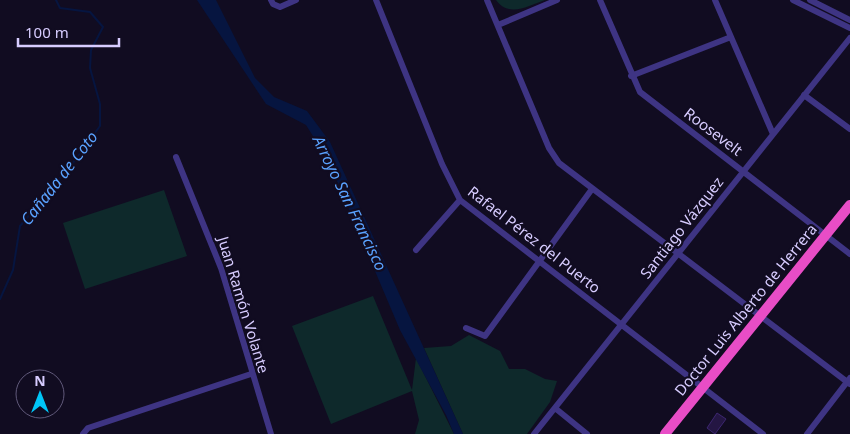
<svg xmlns="http://www.w3.org/2000/svg" width="850" height="434" font-family="'Noto Sans',sans-serif">
	<style>
		.green { fill: #0e292b }
		.water { fill: #061540 }
		.lines { fill: none; stroke-linecap: round; stroke-linejoin: round }
		.stream { stroke: #061540; stroke-width: 2 }
		.building { fill: #241643; stroke: #3d2771 }
		.minor { stroke: #3e3483; stroke-width: 6 }
		.trunk { stroke: #e84dc6; stroke-width: 10 }
		.labels { text-anchor: middle; stroke-width: 4.5; stroke-linejoin: round; paint-order: stroke }
		.street-label { font-size: 15px; fill: #d7ccff; stroke: #110c21 }
		.water-label { font-size: 16px; font-style: italic; fill: #5aa2ff; stroke: #110c21 }
	</style>
	<rect width="100%" height="100%" fill="#110c21"/>
	<!-- green -->
	<path class="green" d="M496 0H545C528 6 509 18 496 0Z
		M164 190 187 256 85 289 63 223Z
		M373 296 412 390 416 358 454 434H415L419 420 412 391 331 424 292 326Z
		M469 335 500 351 509 369H525L545 379 557 381 550 402 527 434H463L424 348 451 346Z"/>
	<!-- water -->
	<path class="water" d="M197 0H216L255 78 274 97 307 111 330 142 463 434H454L446 415 400 330 328 160 306 125 266 104Z"/>
	<g class="lines">
		<!-- stream -->
		<path class="stream" d="M0 299 13 270 20 226 76 159 100 126V104L90 68 91 50 103 27 90 12 60 8 56 0"/>
	</g>
	<!-- building -->
	<path class="building" d="M717 413 726 419 715 434 707 428Z"/>
	<g class="lines">
		<!-- minor -->
		<path class="minor" d="M271 0 273 4 280 7 296 0
			M376 0 442 164 460 200 763 434
			M487 0 549 148 559 163 850 384
			M600 0 640 92 850 254
			M715 0 773 134
			M793 0 850 28
			M810 0 850 20
			M498 25 557 0
			M631 76 731 37
			M804 95 850 129
			M176 157 221 268 271 434
			M416 250 460 200
			M466 328 485 336 592 189
			M555 408 587 434
			M83 434 88 428 251 374
			M534 434 850 38
			M807 434 850 378"/>
		<!-- trunk -->
		<path class="trunk" d="M665 434 850 205"/>
	</g>
	<g class="labels">
		<!-- street labels -->
		<g class="street-label">
			<text transform="translate(713 132) rotate(37)" y="5">Roosevelt</text>
			<text transform="translate(682 228) rotate(-52)" y="5">Santiago Vázquez</text>
			<text transform="translate(534 240) rotate(38)" y="5">Rafael Pérez del Puerto</text>
			<text transform="translate(243 305) rotate(73)" y="5">Juan Ramón Volante</text>
			<text transform="translate(746 310) rotate(-51)" y="5">Doctor Luis Alberto de Herrera</text>
		</g>
		<!-- water labels -->
		<g class="water-label">
			<text transform="translate(59 178) rotate(-52)" y="6">Cañada de Coto</text>
			<text transform="translate(350 203) rotate(64)" y="6">Arroyo San Francisco</text>
		</g>
	</g>
	<!-- north arrow -->
	<g transform="translate(40 394)"><circle r="24" fill="#110c21" stroke="#60597a"/>
	<path d="M0-4L9 19L0 12L-9 19Z" fill="#00c5f7"/>
	<text y="-8" font-size="14" font-weight="bold" text-anchor="middle" fill="#d7ccff">N</text>
	</g>
	<!-- scale -->
	<path d="M18 38v8h101v-8" fill="none" stroke="#d7ccff" stroke-width="2.5"/>
	<text x="25" y="38" font-size="15" fill="#d7ccff" stroke="#110c21" stroke-width="4" paint-order="stroke">100 m</text>
</svg>
